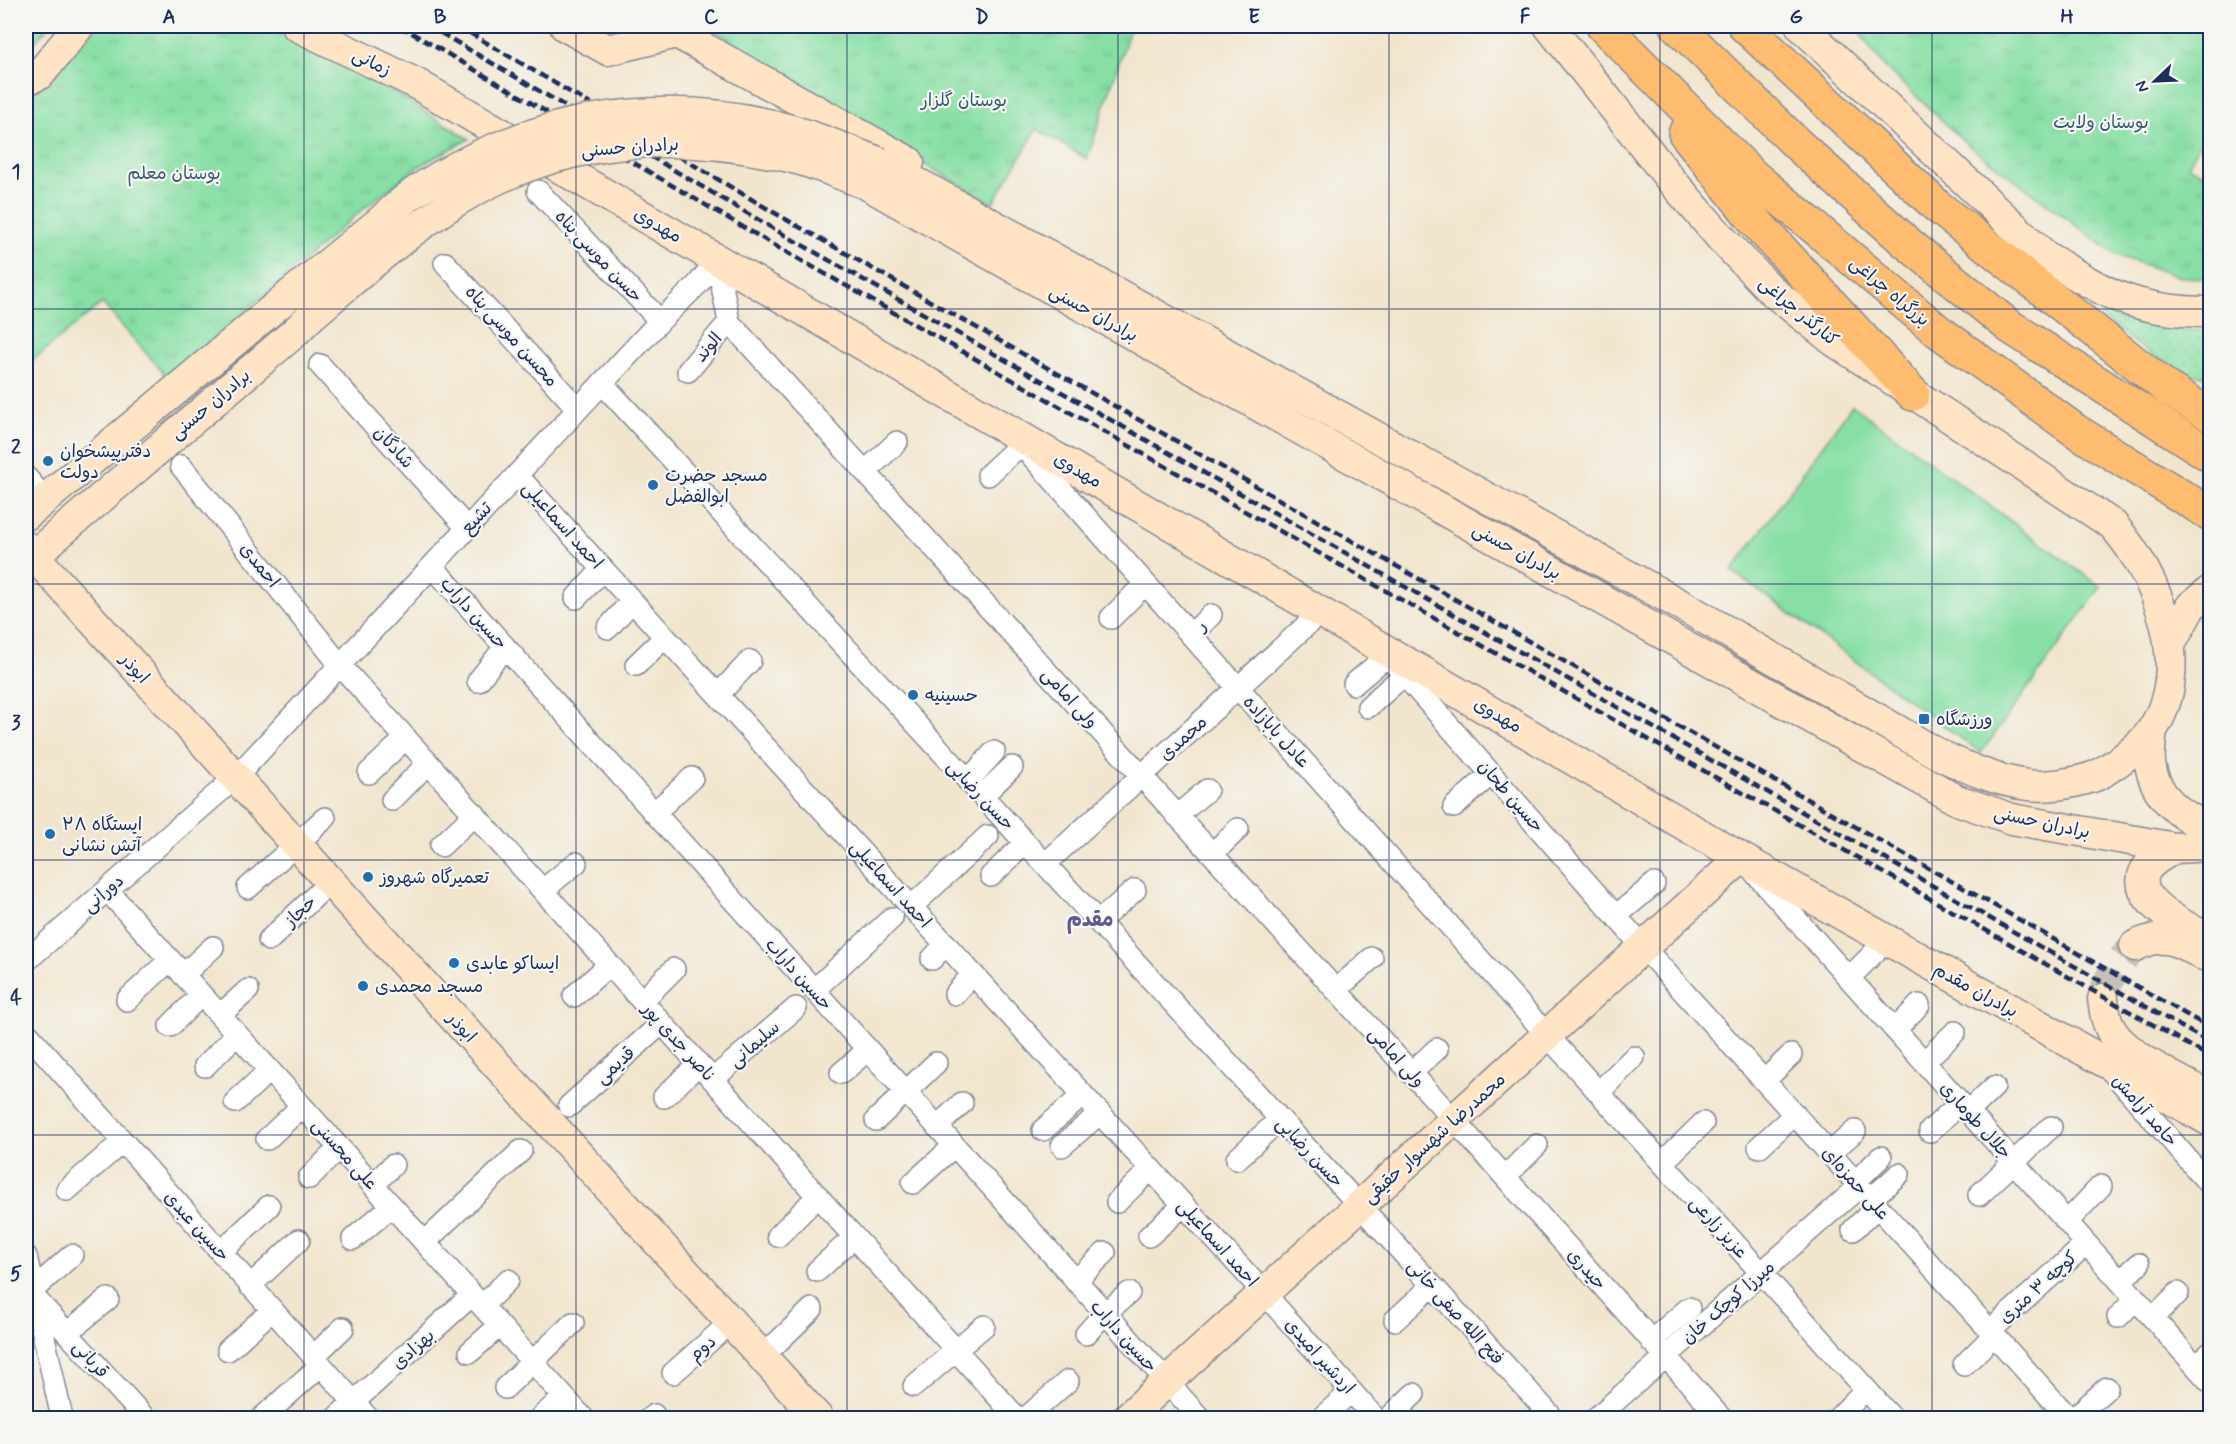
<svg xmlns="http://www.w3.org/2000/svg" width="2236" height="1444" font-family="Mynerve,'Playpen Sans Arabic',sans-serif">
	<style>
		.grass { fill: url(#grass-dots); stroke: #518781; stroke-width: 1.5 }
		.park { fill: url(#park-tufts); stroke: #518781; stroke-width: 1.5 }
		.pitch { fill: #87dfa4; stroke: #518781; stroke-width: 1.5 }
		.lines { fill: none; stroke-linecap: round; stroke-linejoin: round }
		.secondary-tunnel { stroke: #c7c1b7; stroke-width: 30; stroke-dasharray: 30 15; stroke-linecap: butt }
		.street-casing { stroke: #868a96; stroke-width: 24 }
		.secondary-casing { stroke: #868a96; stroke-width: 33 }
		.highway-casing { stroke: #868a96; stroke-width: 36 }
		.street { stroke: #fff; stroke-width: 21 }
		.secondary { stroke: #fee4c5; stroke-width: 30 }
		.highway { stroke: #fdbc6f; stroke-width: 33 }
		.rail { stroke: #1b2f5e; stroke-width: 4.5; stroke-dasharray: 9 4.5; stroke-linecap: butt }
		.secondary-bridge-casing { stroke: #868a96; stroke-width: 33; stroke-linecap: butt }
		.secondary-bridge { stroke: #fee4c5; stroke-width: 30 }
		.grid { fill: none; stroke: #1b2f5e; stroke-width: 1.5; stroke-opacity: 0.55 }
		.poi-dot { fill: #1f6fb2; stroke: #f6f6f2; stroke-width: 2 }
		.labels { text-anchor: middle; stroke-width: 4.5; stroke-linejoin: round; paint-order: stroke }
		.street-label { font-size: 18px; fill: #1b2f5e; stroke: #f6f6f2 }
		.park-label { font-size: 18px; fill: #365b70; stroke: #f6f6f2 }
		.poi-label { font-size: 18px; fill: #1b2f5e; stroke: #f6f6f2; text-anchor: start }
		.neighbourhood-label { font-size: 20px; font-weight: bold; fill: #625a8f; stroke: #f6f6f2 }
		.neatline { fill: none; stroke: #1b2f5e; stroke-width: 2 }
		.grid-label { font-size: 20px; text-anchor: middle; font-weight: bold; fill: #1b2f5e }
	</style>
	<defs>
		<pattern id="grass-dots" width="8" height="8" patternUnits="userSpaceOnUse" patternTransform="scale(1.5)"><rect width="8" height="8" fill="#87dfa4"/><path d="M2 2h.1M6 6h.1" fill="none" stroke="#74c090" stroke-width="1.8" stroke-linecap="round"/></pattern>
		<pattern id="park-tufts" width="24" height="20" patternUnits="userSpaceOnUse" patternTransform="scale(1.5)"><rect width="24" height="20" fill="#87dfa4"/><path d="M3 7l-1-3M5 7V3M7 7l1-3M15 17l-1-3M17 17v-4M19 17l1-3" fill="none" stroke="#74c090"/></pattern>
	</defs>
	<rect width="100%" height="100%" fill="#f6f6f2"/>
	<filter id="ink" filterUnits="userSpaceOnUse"><feTurbulence type="fractalNoise" baseFrequency=".0167" numOctaves="2"/><feDisplacementMap in="SourceGraphic" scale="12" xChannelSelector="R" yChannelSelector="G"/><feConvolveMatrix kernelMatrix="1 2 1 2 8 2 1 2 1" color-interpolation-filters="sRGB"/></filter>
	<filter id="wash" filterUnits="userSpaceOnUse"><feTurbulence type="fractalNoise" baseFrequency=".008" numOctaves="4" result="noise"/><feDisplacementMap in="SourceGraphic" scale="24" xChannelSelector="R" yChannelSelector="G"/><feGaussianBlur stdDeviation="1.35" result="paint"/><feColorMatrix in="noise" values="0 0 0 0 0 0 0 0 0 0 0 0 0 0 0 0 0 1.4 0 .05"/><feComposite in="paint" operator="in"/></filter>
	<g filter="url(#wash)">
		<rect width="100%" height="100%" fill="#f2e5cd"/>
		<!-- grass -->
		<path class="grass" d="M2071 292 2115 317 2175 329 2210 331V376L2185 374 2138 346Z"/>
		<!-- park -->
		<path class="park" d="M96 26H259L293 40 394 92 469 139 414 169 363 209 168 378 102 303 32 361 26 354V95L37 90Z
			M708 26H1131L1087 159 1037 129 993 203 881 140Z
			M1855 26H2210V124L2188 166 2210 178V278L2180 277 2116 255 1970 147 1883 65Z"/>
		<!-- pitch -->
		<path class="pitch" d="M26 26H49L26 52Z
			M1852 405 2101 587 1981 753 1732 571Z"/>
	</g>
	<g filter="url(#ink)">
		<g class="lines">
			<!-- secondary-tunnel -->
			<path class="secondary-tunnel" d="M2103 999C2107 977 2119 961 2135 946"/>
			<defs>
				<path id="street" d="M538 191 660 321
					M717 260 729 322 1454 1120 1721 1418
					M445 263 578 409
					M320 365 467 528
					M688 371 729 322
					M602 383 1360 1206 1553 1418
					M1021 444 1547 1035 1892 1418
					M181 466 340 665 1017 1418
					M865 472 897 442
					M517 475 1264 1293 1375 1418
					M988 475 1021 444
					M26 477 44 498
					M432 566 1200 1418
					M576 598 603 569
					M1111 618 1145 584
					M608 628 632 601
					M1191 635 1211 615
					M1392 661 1643 947 2069 1418
					M636 665 665 637
					M478 681 505 647
					M1354 684 1387 656
					M718 695 750 661
					M1368 707 1404 675
					M369 773 406 738
					M968 781 994 752
					M982 796 1012 767
					M392 800 428 763
					M1454 807 1491 774
					M654 813 692 778
					M1177 816 1207 790
					M441 846 475 814
					M1212 854 1238 829
					M1045 864 1321 612
					M1755 873 2210 1382
					M991 876 1025 843
					M248 888 325 818
					M107 890 583 1418
					M543 890 576 863
					M911 907 988 836
					M1616 916 1654 884
					M1098 922 1135 890
					M269 940 330 882
					M932 959 946 944
					M26 961 235 778 660 321 698 284 717 260
					M183 975 213 947
					M1849 978 1875 952
					M814 990 892 918
					M1336 990 1372 958
					M955 994 973 974
					M574 996 609 965
					M127 1000 170 960
					M642 1001 674 969
					M220 1015 248 990
					M170 1026 201 995
					M1895 1030 1919 1005
					M26 1032 368 1418
					M1924 1062 1955 1032
					M205 1066 237 1034
					M841 1073 868 1050
					M1411 1073 1437 1049
					M2113 1073 2210 1185
					M713 1079 796 1008
					M1764 1081 1791 1055
					M1599 1092 1634 1057
					M664 1097 699 1064
					M235 1102 269 1071
					M569 1106 662 1023
					M1968 1112 1994 1087
					M876 1120 936 1063
					M937 1127 962 1103
					M1043 1130 1083 1095
					M1930 1131 1960 1103
					M267 1139 302 1106
					M1062 1146 1100 1113
					M1759 1147 1795 1114
					M1830 1153 1855 1131
					M1237 1159 1280 1119
					M1662 1163 1703 1123
					M1505 1177 1537 1145
					M309 1178 339 1148
					M1855 1182 1881 1157
					M913 1183 954 1146
					M373 1185 393 1165
					M67 1190 122 1142
					M1979 1195 2051 1127
					M1871 1199 1899 1174
					M1117 1202 1151 1169
					M2067 1222 2101 1186
					M1853 1230 1878 1206
					M778 1236 818 1196
					M1149 1236 1184 1205
					M353 1239 392 1206
					M425 1242 521 1151
					M221 1252 269 1206
					M26 1256 62 1418
					M817 1271 854 1237
					M1075 1281 1105 1253
					M2120 1281 2139 1264
					M250 1286 299 1240
					M33 1290 72 1255
					M36 1299 145 1418
					M482 1306 508 1280
					M2118 1317 2136 1299
					M2153 1318 2178 1293
					M1395 1320 1432 1286
					M1990 1331 2086 1244
					M67 1333 108 1299
					M1086 1334 1104 1314 1129 1293
					M1651 1341 1689 1308
					M228 1350 272 1310
					M470 1352 499 1326
					M313 1357 343 1328
					M762 1357 812 1309
					M1964 1365 1994 1335
					M2197 1367 2210 1353
					M673 1373 730 1323
					M914 1386 984 1326
					M505 1388 573 1323
					M1839 1417 1866 1389
					M262 1418 321 1365
					M336 1418 472 1295
					M540 1418 564 1397
					M650 1418 654 1415
					M1026 1418 1068 1381
					M1321 1418 1351 1392
					M1389 1418 1414 1394
					M1596 1418 1860 1186
					M2074 1418 2107 1388"/>
				<path id="secondary" d="M297 26 415 83 1741 858 2210 1121
					M565 26 608 50
					M1801 26 2045 256C2069 270 2093 287 2119 297 2147 308 2181 312 2210 312
					M608 50 677 33 909 162
					M26 80 40 74 79 26
					M881 163 1690 610 1938 754C1967 768 1996 781 2028 785 2047 788 2083 782 2100 774 2105 771 2110 767 2115 764 2128 755 2143 744 2152 730 2194 666 2158 577 2113 525L1834 341 1772 291 1721 238 1671 180 1549 26
					M866 184 1957 800 2012 819 2175 848 2210 846
					M26 515 292 293
					M26 547 818 1418
					M26 562 293 334 310 317
					M2171 643 2191 606 2210 591
					M2152 730C2151 740 2149 752 2150 763 2154 796 2181 817 2210 828
					M2175 848C2165 854 2151 860 2145 871 2129 902 2190 928 2210 940
					M2135 946C2163 932 2177 940 2203 955
					M2103 999C2104 1010 2106 1020 2111 1030 2127 1057 2182 1081 2210 1097
					M1127 1418 1741 858"/>
				<path id="highway" d="M1603 26 1753 176 1938 331 2076 431 2210 514
					M1677 26 1797 144 1906 242 2009 326 2210 455
					M1745 26 1938 207 2167 388 2210 415
					M1685 133 1754 220 1913 394"/>
			</defs>
			<!-- street casing -->
			<use href="#street" class="street-casing"/>
			<!-- secondary casing -->
			<use href="#secondary" class="secondary-casing"/>
			<!-- highway casing -->
			<use href="#highway" class="highway-casing"/>
			<!-- street -->
			<use href="#street" class="street"/>
			<!-- secondary -->
			<use href="#secondary" class="secondary"/>
			<!-- highway -->
			<use href="#highway" class="highway"/>
			<!-- rail -->
			<path class="rail" d="M400 26 767 241 2210 1057
				M429 26 774 229 2210 1043
				M458 26 780 216 2210 1028"/>
			<defs>
				<path id="secondary-bridge" d="M292 293C320 270 349 247 377 224 389 214 401 201 415 192 524 118 659 93 787 129 819 137 850 152 881 163
					M310 317C358 276 406 232 460 199 563 137 674 130 789 157 815 163 841 175 866 184"/>
			</defs>
			<!-- secondary-bridge casing -->
			<use href="#secondary-bridge" class="secondary-bridge-casing"/>
			<!-- secondary-bridge -->
			<use href="#secondary-bridge" class="secondary-bridge"/>
		</g>
	</g>
	<!-- grid -->
	<path class="grid" d="M304 26V1418M576 26V1418M847 26V1418M1118 26V1418M1389 26V1418M1660 26V1418M1932 26V1418M26 309H2210M26 584H2210M26 860H2210M26 1135H2210"/>
	<!-- markers -->
	<g class="poi-dot">
		<circle cx="48" cy="461" r="6"/>
		<circle cx="653" cy="485" r="6"/>
		<circle cx="913" cy="695" r="6"/>
		<rect x="1918" y="713" width="12" height="12" rx="3"/>
		<circle cx="50" cy="834" r="6"/>
		<circle cx="368" cy="877" r="6"/>
		<circle cx="454" cy="963" r="6"/>
		<circle cx="363" cy="986" r="6"/>
	</g>
	<g class="labels">
		<!-- street labels -->
		<g class="street-label">
			<text transform="translate(372 62) rotate(26)" y="6">زمانی</text>
			<text transform="translate(630 147) rotate(-4)" y="6">برادران حسنی</text>
			<text transform="translate(658 225) rotate(30)" y="6">مهدوی</text>
			<text transform="translate(599 256) rotate(47)" y="6">حسن موسی پناه</text>
			<text transform="translate(1890 291) rotate(40)" y="6">بزرگراه چراغی</text>
			<text transform="translate(1799 311) rotate(40)" y="6">کنارگذر چراغی</text>
			<text transform="translate(1094 313) rotate(29)" y="6">برادران حسنی</text>
			<text transform="translate(512 336) rotate(48)" y="6">محسن موسی پناه</text>
			<text transform="translate(708 347) rotate(-50)" y="6">الوند</text>
			<text transform="translate(210 404) rotate(-40)" y="6">برادران حسنی</text>
			<text transform="translate(394 447) rotate(48)" y="6">شادگان</text>
			<text transform="translate(1078 470) rotate(30)" y="6">مهدوی</text>
			<text transform="translate(476 518) rotate(-47)" y="6">تشیع</text>
			<text transform="translate(563 525) rotate(48)" y="6">احمد اسماعیلی</text>
			<text transform="translate(1517 551) rotate(29)" y="6">برادران حسنی</text>
			<text transform="translate(260 565) rotate(51)" y="6">احمدی</text>
			<text transform="translate(474 613) rotate(48)" y="6">حسین داراب</text>
			<text transform="translate(1201 625) rotate(-45)" y="6">ر</text>
			<text transform="translate(135 668) rotate(48)" y="6">ابوذر</text>
			<text transform="translate(1070 698) rotate(48)" y="6">ولی امامی</text>
			<text transform="translate(1498 715) rotate(30)" y="6">مهدوی</text>
			<text transform="translate(1277 732) rotate(48)" y="6">عادل بابازاده</text>
			<text transform="translate(1183 738) rotate(-42)" y="6">محمدی</text>
			<text transform="translate(981 795) rotate(47)" y="6">حسن رضایی</text>
			<text transform="translate(1511 796) rotate(49)" y="6">حسین طحان</text>
			<text transform="translate(2042 822) rotate(12)" y="6">برادران حسنی</text>
			<text transform="translate(891 884) rotate(48)" y="6">احمد اسماعیلی</text>
			<text transform="translate(103 893) rotate(-41)" y="6">دورانی</text>
			<text transform="translate(300 911) rotate(-43)" y="6">حجاز</text>
			<text transform="translate(799 974) rotate(48)" y="6">حسین داراب</text>
			<text transform="translate(1976 990) rotate(29)" y="6">برادران مقدم</text>
			<text transform="translate(462 1027) rotate(48)" y="6">ابوذر</text>
			<text transform="translate(679 1042) rotate(48)" y="6">ناصر جدی پور</text>
			<text transform="translate(754 1044) rotate(-41)" y="6">سلیمانی</text>
			<text transform="translate(1397 1057) rotate(48)" y="6">ولی امامی</text>
			<text transform="translate(615 1065) rotate(-42)" y="6">قدیمی</text>
			<text transform="translate(2145 1110) rotate(49)" y="6">حامد آرامش</text>
			<text transform="translate(1976 1120) rotate(48)" y="6">جلال طوماری</text>
			<text transform="translate(1434 1138) rotate(-42)" y="6">محمدرضا شهسوار حقیقی</text>
			<text transform="translate(1310 1152) rotate(47)" y="6">حسن رضایی</text>
			<text transform="translate(345 1154) rotate(48)" y="6">علی محسنی</text>
			<text transform="translate(1856 1183) rotate(48)" y="6">علی حمزه‌ای</text>
			<text transform="translate(197 1226) rotate(48)" y="6">حسین عبدی</text>
			<text transform="translate(1719 1227) rotate(48)" y="6">عزیز زارعی</text>
			<text transform="translate(1218 1243) rotate(48)" y="6">احمد اسماعیلی</text>
			<text transform="translate(1587 1269) rotate(48)" y="6">حیدری</text>
			<text transform="translate(2038 1287) rotate(-42)" y="6">کوچه ۳ متری</text>
			<text transform="translate(1728 1302) rotate(-41)" y="6">میرزا کوچک خان</text>
			<text transform="translate(1456 1312) rotate(48)" y="6">فتح الله صفی خانی</text>
			<text transform="translate(1124 1336) rotate(48)" y="6">حسین داراب</text>
			<text transform="translate(702 1348) rotate(-41)" y="6">دوم</text>
			<text transform="translate(413 1349) rotate(-42)" y="6">بهزادی</text>
			<text transform="translate(1320 1356) rotate(48)" y="6">اردشیر امیدی</text>
			<text transform="translate(91 1359) rotate(48)" y="6">قربانی</text>
		</g>
		<!-- park labels -->
		<g class="park-label">
			<text x="964" y="106">بوستان گلزار</text>
			<text x="2101" y="128">بوستان ولایت</text>
			<text x="174" y="179">بوستان معلم</text>
		</g>
		<!-- poi labels -->
		<g class="poi-label">
			<text x="60" y="457">دفترپیشخوان<tspan x="60" dy="21">دولت</tspan></text>
			<text x="665" y="481">مسجد حضرت<tspan x="665" dy="21">ابوالفضل</tspan></text>
			<text x="925" y="701">حسینیه</text>
			<text x="1936" y="725">ورزشگاه</text>
			<text x="62" y="830">ایستگاه ۲۸<tspan x="62" dy="21">آتش نشانی</tspan></text>
			<text x="380" y="883">تعمیرگاه شهروز</text>
			<text x="466" y="969">ایساکو عابدی</text>
			<text x="375" y="992">مسجد محمدی</text>
		</g>
		<!-- neighbourhood labels -->
		<g class="neighbourhood-label">
			<text x="1090" y="926">مقدم</text>
		</g>
	</g>
	<!-- margin -->
	<rect width="2236" height="1444" fill="none" stroke="#f6f6f2" stroke-width="66"/>
	<!-- north arrow -->
	<g transform="translate(2155 81) rotate(247)" stroke="#f6f6f2" stroke-width="4.5" paint-order="stroke">
	<path d="M0-4.5L10 22L0 15L-10 22Z" fill="#1b2f5e"/>
	<text y="-9" font-size="16" font-weight="bold" text-anchor="middle" fill="#1b2f5e">N</text>
	</g>
	<rect x="33" y="33" width="2170" height="1378" class="neatline"/>
	<g class="grid-label">
		<text x="169" y="23">A</text>
		<text x="440" y="23">B</text>
		<text x="711" y="23">C</text>
		<text x="982" y="23">D</text>
		<text x="1254" y="23">E</text>
		<text x="1525" y="23">F</text>
		<text x="1796" y="23">G</text>
		<text x="2067" y="23">H</text>
		<text x="16" y="178">1</text>
		<text x="16" y="453">2</text>
		<text x="16" y="729">3</text>
		<text x="16" y="1004">4</text>
		<text x="16" y="1280">5</text>
	</g>
</svg>
